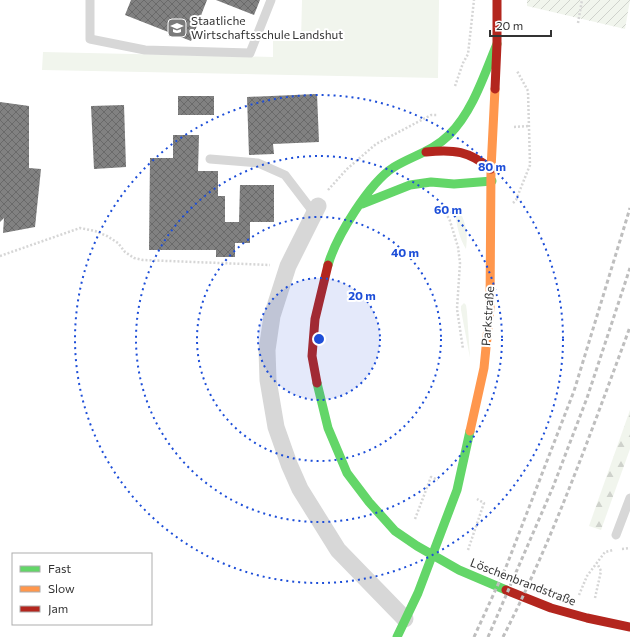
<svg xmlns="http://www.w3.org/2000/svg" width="630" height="637" font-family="Commissioner,sans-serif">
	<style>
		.grass { fill: #f1f5ed }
		.forest { fill: url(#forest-firs) }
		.garden { fill: url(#garden-furrows) }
		.building { fill: url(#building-cross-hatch) }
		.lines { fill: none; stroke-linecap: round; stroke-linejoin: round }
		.path { stroke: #d6d6d6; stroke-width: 2.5; stroke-dasharray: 2 2; stroke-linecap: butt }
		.lane { stroke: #d7d7d7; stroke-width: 9 }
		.street { stroke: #d7d7d7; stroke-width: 17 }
		.fast { stroke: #63d668; stroke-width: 9 }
		.slow { stroke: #ff974d; stroke-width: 9 }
		.jam { stroke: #b3261e; stroke-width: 9 }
		.rail { stroke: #bebebe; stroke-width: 3; stroke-dasharray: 4 3; stroke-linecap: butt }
		.ring { fill: none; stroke: #1d4ed8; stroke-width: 2; stroke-dasharray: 2 4 }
		.labels { text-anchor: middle; stroke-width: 4; stroke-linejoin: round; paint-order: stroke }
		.poi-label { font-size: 12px; fill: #333; stroke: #fff; text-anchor: start }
		.street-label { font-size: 12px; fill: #333; stroke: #fff }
		.centre { fill: #1d4ed8; stroke: #fff; stroke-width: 2 }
		.ring-label { font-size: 12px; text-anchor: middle; font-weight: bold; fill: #1d4ed8; stroke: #fff; stroke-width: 4; stroke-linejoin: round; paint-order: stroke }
	</style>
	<defs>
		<pattern id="forest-firs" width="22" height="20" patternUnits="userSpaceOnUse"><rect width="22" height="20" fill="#f1f5ed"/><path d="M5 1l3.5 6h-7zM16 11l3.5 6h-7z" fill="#cfd2cc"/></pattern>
		<pattern id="garden-furrows" width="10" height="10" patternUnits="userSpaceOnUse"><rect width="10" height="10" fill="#f1f5ed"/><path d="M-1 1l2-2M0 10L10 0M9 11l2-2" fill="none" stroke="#cfd2cc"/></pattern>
		<pattern id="building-cross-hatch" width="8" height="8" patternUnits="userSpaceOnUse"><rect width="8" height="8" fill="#818181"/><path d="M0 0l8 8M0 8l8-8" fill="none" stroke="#6a6a6a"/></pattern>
	</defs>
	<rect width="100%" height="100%" fill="#fff"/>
	<!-- grass -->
	<path class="grass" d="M302 0H439L438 78 42 70 43 52 273 57V41H301Z
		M456 209H459C466 224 468 232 466 249 459 238 455 221 456 209Z
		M464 303 466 305 467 312 470 358 461 310V306Z"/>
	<!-- forest -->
	<path class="forest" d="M630 410V449L601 530 589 526Z"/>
	<!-- garden -->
	<path class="garden" d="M527 0H630L625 29 527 6Z"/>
	<!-- building -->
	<path class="building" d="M131 0H207L191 41 125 15Z
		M216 0H260L254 15Z
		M317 94 319 142 273 144 274 154 249 155 247 97Z
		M178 96H214V115H178Z
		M0 102 29 106V168L41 169 35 227 3 233 4 218 0 222Z
		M124 105 126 167 94 169 91 106Z
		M173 135H199L198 171H218V196H225V222H239L240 185H274V222H250V243H235V257H216V250H149L150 158H173Z"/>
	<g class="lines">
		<!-- path -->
		<path class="path" d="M578 23 582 0
			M455 86 463 63 468 54 474 0
			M514 127 529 126
			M328 190 347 169 376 144 431 115H437
			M513 203 516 200 530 165 528 91 517 71
			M437 205 444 209 450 221 458 247 460 263 457 309 463 349
			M0 256 80 228 95 231 107 236 118 243 125 252 134 258 143 260 270 265
			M415 519 431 477 438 480
			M622 549 630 548
			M468 550 484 503 477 499
			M579 595 587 576 605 552 613 550
			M595 598 601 571 597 563"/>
		<!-- lane -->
		<path class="lane" d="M90 0V39L145 50 250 53 271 0
			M210 159 258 163 285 175 314 213
			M616 535 630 498"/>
		<!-- street -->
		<path class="street" d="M318 206 288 266 272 316 267 350 268 380 276 427 289 464 300 489 338 550 405 619"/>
		<!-- fast -->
		<path class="fast" d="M362 204 410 185 431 182 454 184 492 181
			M328 265C336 237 369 183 394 167 412 156 433 151 449 135 473 111 484 75 497 44
			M317 383 328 428 347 473 369 502 395 531 417 546 459 570 506 590
			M397 637 418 593 457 490 470 431"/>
		<!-- slow -->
		<path class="slow" d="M470 431 484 368 490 307 491 169 495 89"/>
		<!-- jam -->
		<path class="jam" d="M495 89 497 44V0
			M426 152C454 149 469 151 491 169
			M317 383 312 356 315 319 328 265
			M506 590 551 608 587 618 630 627"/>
		<!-- rail -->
		<path class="rail" d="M474 637 506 567 574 391 630 208
			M488 637 553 487 587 398 630 268
			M503 637C554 537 591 432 630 327"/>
	</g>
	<!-- distance rings -->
	<circle cx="319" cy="339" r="61" fill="#1d4ed8" fill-opacity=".12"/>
	<g class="ring">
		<circle cx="319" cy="339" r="61"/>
		<circle cx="319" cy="339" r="122"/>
		<circle cx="319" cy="339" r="183"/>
		<circle cx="319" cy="339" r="244"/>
	</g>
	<!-- icons -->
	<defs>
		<symbol id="school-square" viewBox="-11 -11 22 22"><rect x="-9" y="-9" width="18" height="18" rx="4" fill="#7a7a7a" stroke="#fff"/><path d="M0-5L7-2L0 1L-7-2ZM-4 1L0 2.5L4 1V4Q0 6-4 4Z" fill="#fff"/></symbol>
	</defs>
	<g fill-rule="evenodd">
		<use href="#school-square" x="166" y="17" width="22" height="22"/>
	</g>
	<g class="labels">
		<!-- poi labels -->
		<g class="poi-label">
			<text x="191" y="25">Staatliche<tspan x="191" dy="14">Wirtschaftsschule Landshut</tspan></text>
		</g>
		<!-- street labels -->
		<g class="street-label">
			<text transform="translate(488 316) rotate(-86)" y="4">Parkstraße</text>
			<text transform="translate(523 582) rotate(21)" y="4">Löschenbrandstraße</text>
		</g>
	</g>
	<circle cx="319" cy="339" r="6" class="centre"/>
	<g class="ring-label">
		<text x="492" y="171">80 m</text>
		<text x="448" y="214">60 m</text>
		<text x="405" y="257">40 m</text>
		<text x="362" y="300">20 m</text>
	</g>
	<!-- legend -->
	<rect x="12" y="553" width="140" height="72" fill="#ffffff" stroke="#adadad"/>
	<rect x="20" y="566" width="20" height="6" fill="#63d668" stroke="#adadad"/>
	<text x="48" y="573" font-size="12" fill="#333333">Fast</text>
	<rect x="20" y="586" width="20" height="6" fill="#ff974d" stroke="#adadad"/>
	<text x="48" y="593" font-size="12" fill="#333333">Slow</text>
	<rect x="20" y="606" width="20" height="6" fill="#b3261e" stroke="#adadad"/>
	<text x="48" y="613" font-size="12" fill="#333333">Jam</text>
	<!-- scale -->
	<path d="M490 30v6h61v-6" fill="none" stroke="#333333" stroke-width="2"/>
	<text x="496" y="30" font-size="12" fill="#333333" stroke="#ffffff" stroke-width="3" paint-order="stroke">20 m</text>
</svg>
